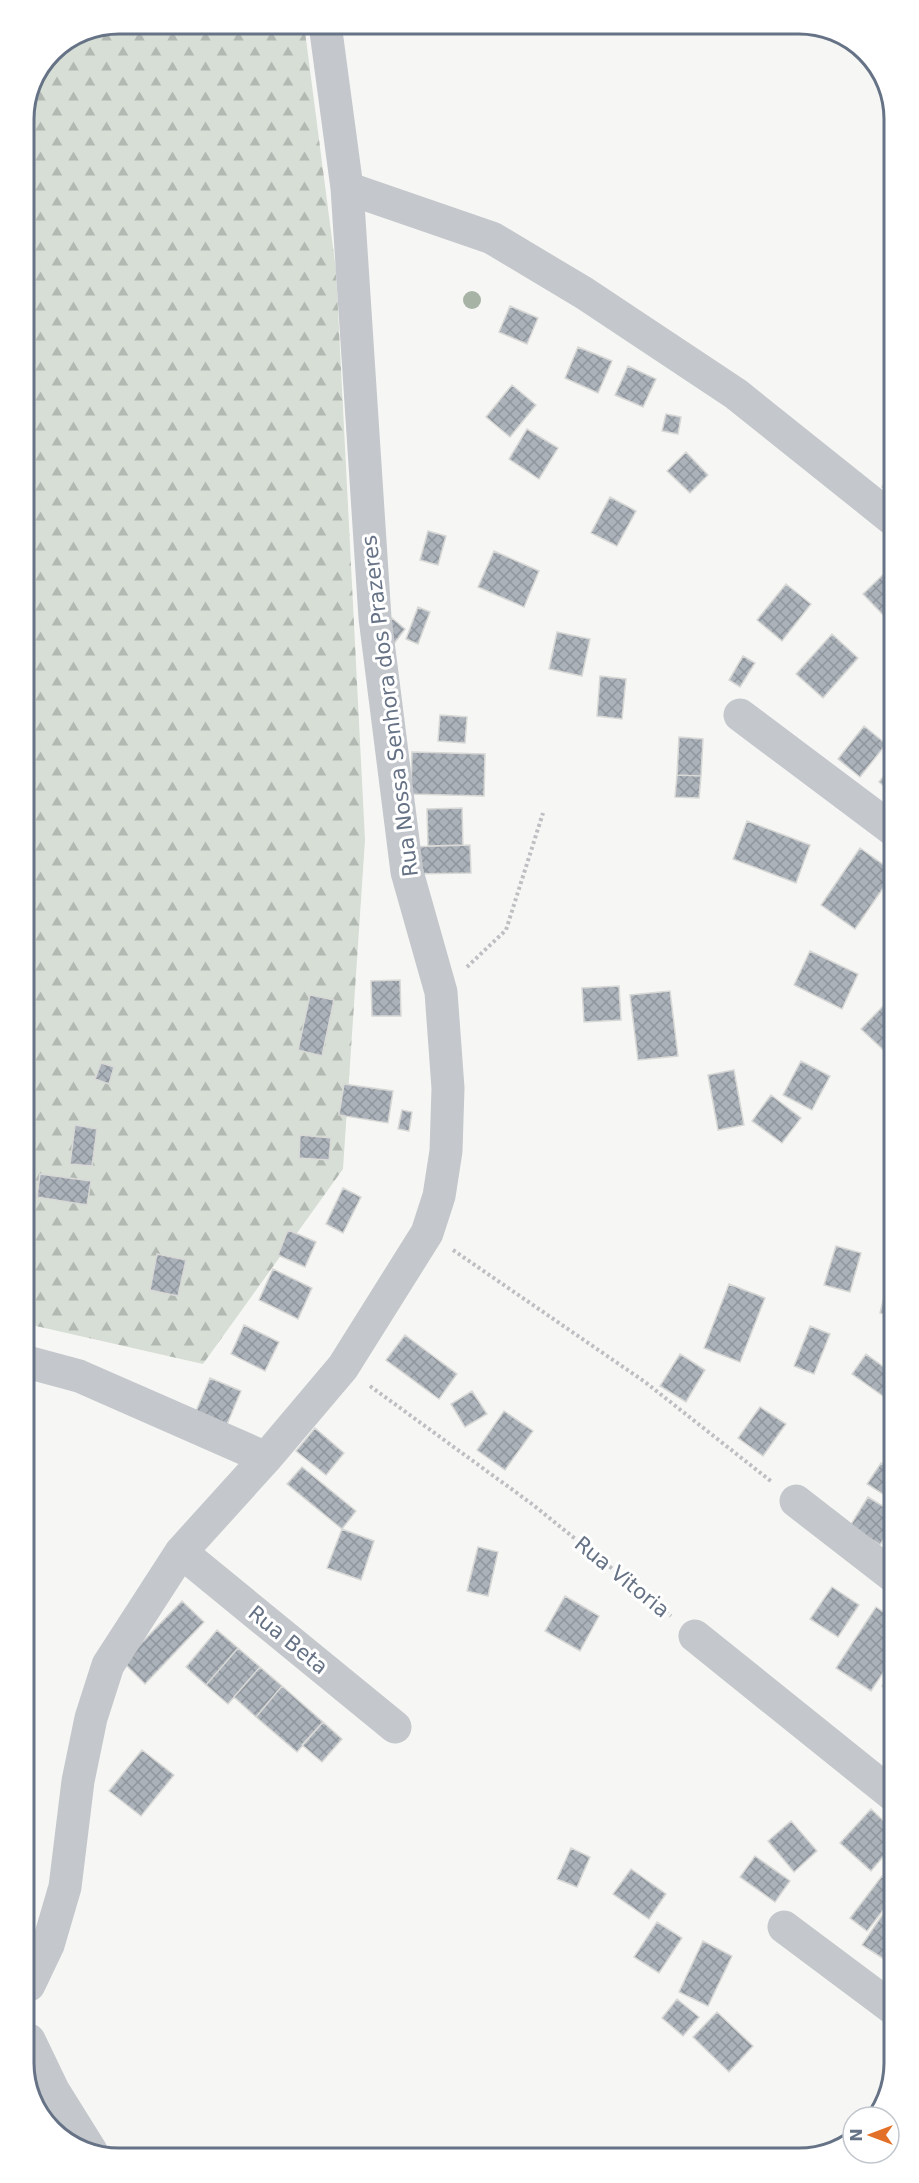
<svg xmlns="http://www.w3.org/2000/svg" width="919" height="2183" font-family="'DejaVu Sans',sans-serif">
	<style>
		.forest { fill: url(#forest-firs) }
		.building { fill: url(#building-cross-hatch); stroke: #d8d8d6; stroke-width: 1.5 }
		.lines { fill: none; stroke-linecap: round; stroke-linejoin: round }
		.path { stroke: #bebfc2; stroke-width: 4; stroke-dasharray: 3 3; stroke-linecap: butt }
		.street { stroke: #c4c7cb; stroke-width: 33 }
		.tree { fill: #a7b3a5 }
		.labels { text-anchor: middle; stroke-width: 6; stroke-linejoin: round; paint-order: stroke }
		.street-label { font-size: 21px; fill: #667285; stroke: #fff }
		.rim { fill: none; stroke: #667285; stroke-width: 3 }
	</style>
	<defs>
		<pattern id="forest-firs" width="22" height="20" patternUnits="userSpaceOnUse" patternTransform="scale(1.5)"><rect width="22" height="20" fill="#d7ded5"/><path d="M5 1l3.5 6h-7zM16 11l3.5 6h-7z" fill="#b2b8b2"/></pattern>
		<pattern id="building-cross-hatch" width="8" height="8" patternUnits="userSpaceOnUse" patternTransform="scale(1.5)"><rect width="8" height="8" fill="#abb2b9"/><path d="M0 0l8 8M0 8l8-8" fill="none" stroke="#8f959c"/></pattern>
	</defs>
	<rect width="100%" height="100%" fill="#f6f7f4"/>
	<!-- forest -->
	<path class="forest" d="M120 24H304L336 270 365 840 343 1169 203 1364 27 1324 24 114 52 52Z"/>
	<!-- building -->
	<path class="building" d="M510 306 538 318 527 344 499 332Z
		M578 347 612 361 598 393 565 378Z
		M628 366 656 379 643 407 615 395Z
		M512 385 536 405 510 437 486 417Z
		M666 414 681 417 678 434 662 431Z
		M527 429 558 448 539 479 509 459Z
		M686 452 708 475 690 493 667 471Z
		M891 473V493L882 487Z
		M610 497 636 511 617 546 591 533Z
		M428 531 446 536 438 565 420 560Z
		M494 551 539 571 524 607 478 587Z
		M891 567V612L886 618 863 594Z
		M786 584 811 604 782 641 757 620Z
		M418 607 430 612 418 644 406 639Z
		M392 618 405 629 393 645 379 634Z
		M557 632 590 639 582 676 549 669Z
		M832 634 858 658 823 698 796 674Z
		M743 656 755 663 740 687 729 680Z
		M600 676 626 679 622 719 597 716Z
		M440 715 467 717 465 743 438 741Z
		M864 726 886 744 860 777 838 759Z
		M679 737 703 739 701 776 677 775Z
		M412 752 485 754 484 796 411 794Z
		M892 766V793L879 782Z
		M677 775 701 776 699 798 675 797Z
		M462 808 463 845 428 846 427 809Z
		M747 821 810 845 796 883 733 859Z
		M470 845 471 873 409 874 408 847Z
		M860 848 892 871V875L855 929 821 905Z
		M810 951 858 974 842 1009 794 985Z
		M400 980 401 1016H372L371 981Z
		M619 986 621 1020 584 1022 582 988Z
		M670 991 678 1056 638 1060 630 995Z
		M310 995 334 1000 322 1056 298 1050Z
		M888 1001 892 1005V1058L861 1029Z
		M801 1061 830 1076 812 1110 783 1095Z
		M101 1063 114 1067 109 1084 95 1079Z
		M734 1070 744 1125 718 1130 708 1075Z
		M344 1084 393 1091 388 1123 339 1115Z
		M771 1095 801 1118 782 1143 752 1121Z
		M402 1110 412 1112 409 1131 398 1129Z
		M75 1125 97 1129 92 1166 70 1164Z
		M300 1135 331 1138 329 1160 299 1158Z
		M40 1174 91 1181 87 1205 37 1197Z
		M343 1188 361 1197 343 1233 326 1224Z
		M288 1230 316 1242 305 1267 278 1255Z
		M836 1246 861 1253 850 1292 824 1285Z
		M157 1254 186 1260 178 1296 150 1290Z
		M273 1269 312 1288 298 1319 259 1300Z
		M890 1273 893 1274V1316L880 1313Z
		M729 1284 765 1298 740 1362 704 1348Z
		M244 1325 279 1342 265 1371 231 1354Z
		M810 1326 830 1334 814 1374 794 1366Z
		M405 1335 457 1374 439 1399 386 1360Z
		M680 1354 705 1370 686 1402 660 1386Z
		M866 1354 893 1374V1396L890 1401 852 1374Z
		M210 1378 241 1391 222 1436 191 1423Z
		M472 1391 487 1414 465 1427 451 1404Z
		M760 1407 786 1424 763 1456 738 1438Z
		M504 1411 533 1431 505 1470 477 1450Z
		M315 1428 344 1453 326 1475 296 1451Z
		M881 1463 894 1471V1501L867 1484Z
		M302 1467 356 1511 342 1529 287 1484Z
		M868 1497 894 1513V1522L880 1545 850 1526Z
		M342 1529 374 1541 361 1580 327 1568Z
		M478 1547 498 1552 488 1596 467 1591Z
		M832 1587 859 1605 838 1637 810 1619Z
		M565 1596 599 1616 580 1651 545 1631Z
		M182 1601 204 1622 145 1684 123 1662Z
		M876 1607 894 1619V1656L871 1691 836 1668Z
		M217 1630 238 1648 206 1685 186 1667Z
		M238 1648 260 1667 228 1704 206 1685Z
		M260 1667 282 1686 256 1717 234 1697Z
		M894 1670V1695L882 1686Z
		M282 1686 323 1722 297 1752 256 1717Z
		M323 1722 342 1739 322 1762 302 1745Z
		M142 1750 174 1775 141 1816 109 1791Z
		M871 1809 894 1831V1844L871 1871 840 1843Z
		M791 1821 817 1851 794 1872 768 1841Z
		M571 1848 590 1857 577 1887 557 1879Z
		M755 1856 790 1881 775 1902 740 1877Z
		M631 1869 666 1894 649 1919 613 1894Z
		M882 1876 895 1886V1895L867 1931 850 1918Z
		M895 1896V1957L890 1963 862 1945Z
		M657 1922 682 1938 659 1973 634 1957Z
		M703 1941 732 1956 708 2006 679 1992Z
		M677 1999 699 2017 683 2036 662 2018Z
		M717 2012 753 2046 729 2072 693 2037Z"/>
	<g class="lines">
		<!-- path -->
		<path class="path" d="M467 967 506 930 543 813
			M453 1250 645 1382 772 1482
			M370 1386 532 1504 671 1616"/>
		<!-- street -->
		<path class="street" d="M347 188 492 238 584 293 736 394 891 518
			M740 715 892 829
			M27 1362 79 1376 266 1458
			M796 1501 894 1577
			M181 1552 395 1727
			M695 1636 894 1796
			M784 1927 895 2010
			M29 1985 48 1945 65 1887 78 1781 91 1718 108 1665 181 1552 266 1458 343 1367 427 1233 439 1196 446 1151 448 1088 441 992 407 872 375 618 347 188 325 24
			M29 2040 53 2090 91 2151"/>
	</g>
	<!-- trees -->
	<circle class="tree" cx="472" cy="300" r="9"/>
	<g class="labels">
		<!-- street labels -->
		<g class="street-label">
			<text transform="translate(390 706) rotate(-97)" y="7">Rua Nossa Senhora dos Prazeres</text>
			<text transform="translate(622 1577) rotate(39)" y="7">Rua Vitoria</text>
			<text transform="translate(288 1640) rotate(39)" y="7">Rua Beta</text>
		</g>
	</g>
	<!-- crop -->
	<path d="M0 0H919V2183H0ZM119 34H799A85 85 0 0 1 884 119V2063A85 85 0 0 1 799 2148H119A85 85 0 0 1 34 2063V119A85 85 0 0 1 119 34Z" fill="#fff" fill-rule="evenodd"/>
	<path class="rim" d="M119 34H799A85 85 0 0 1 884 119V2063A85 85 0 0 1 799 2148H119A85 85 0 0 1 34 2063V119A85 85 0 0 1 119 34Z"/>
	<!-- north arrow -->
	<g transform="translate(871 2135) rotate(270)"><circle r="28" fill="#ffffff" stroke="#c2c7ce" stroke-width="1.5"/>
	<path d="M0-4.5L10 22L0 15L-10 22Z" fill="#e37028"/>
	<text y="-9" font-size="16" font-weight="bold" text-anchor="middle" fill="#667285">N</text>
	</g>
</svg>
